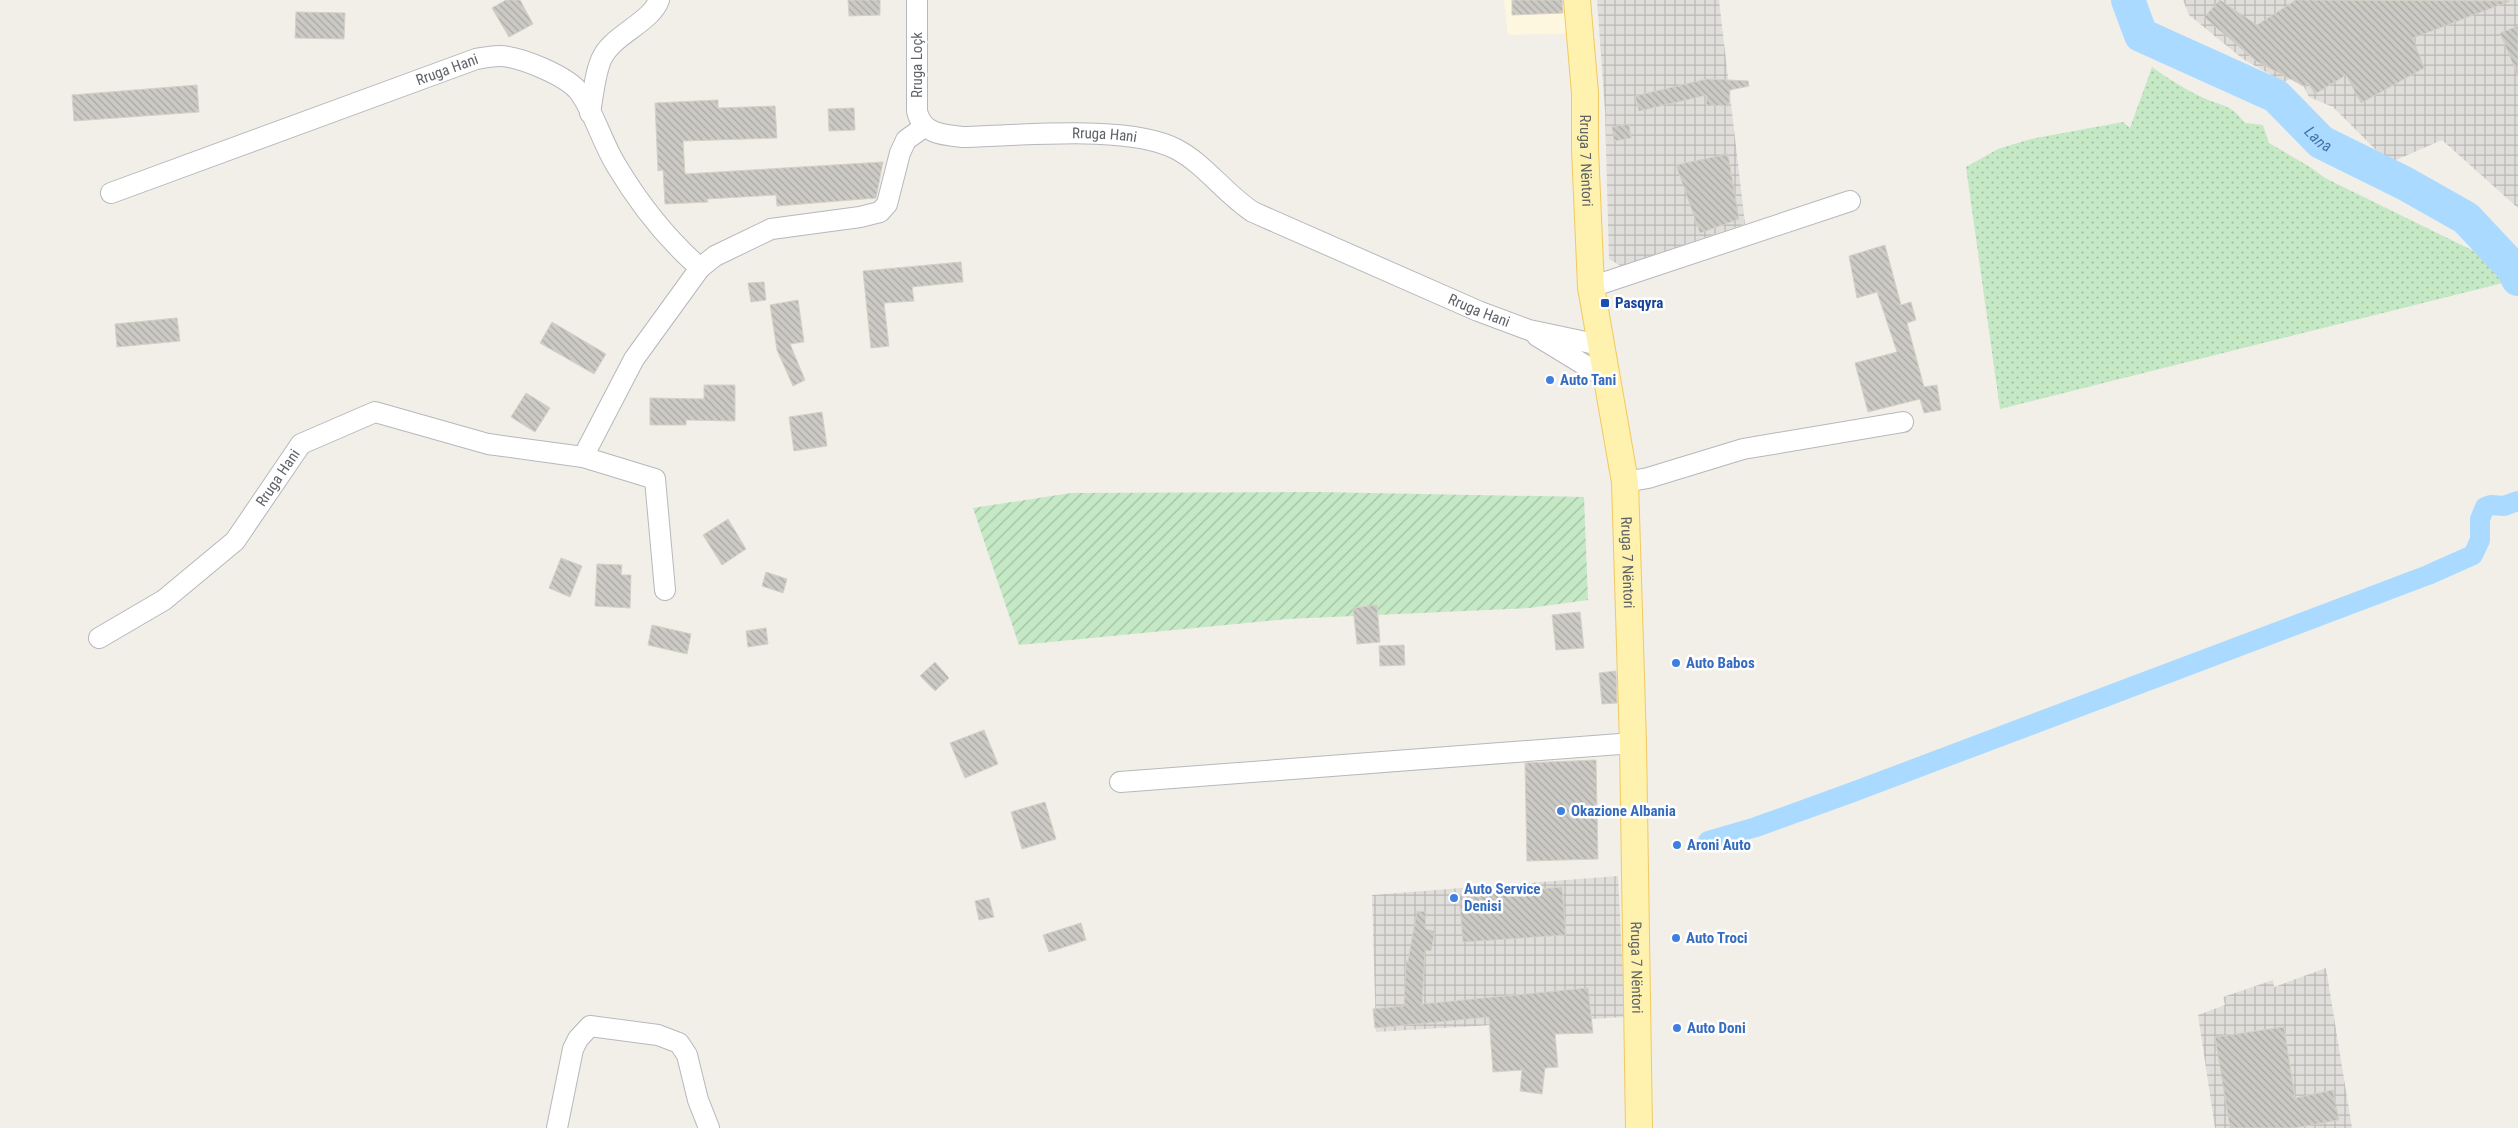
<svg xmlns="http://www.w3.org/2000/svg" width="2518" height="1128" font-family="'Roboto Condensed',sans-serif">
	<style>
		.commercial { fill: #fef7e0 }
		.industrial { fill: url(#industrial-grid) }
		.grass { fill: url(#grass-dots) }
		.garden { fill: url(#garden-furrows) }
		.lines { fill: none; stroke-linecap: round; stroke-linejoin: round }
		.canal { stroke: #aadaff; stroke-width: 20 }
		.river { stroke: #aadaff; stroke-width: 34 }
		.building { fill: url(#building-back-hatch); stroke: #d6d1c6 }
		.minor-casing { stroke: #b5b8bc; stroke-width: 22 }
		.major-casing { stroke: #f2c960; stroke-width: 28 }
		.minor { stroke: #fff; stroke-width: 20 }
		.major { stroke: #fff2af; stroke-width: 26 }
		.transit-dot { fill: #1a4fb4; stroke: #fff; stroke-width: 2 }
		.shop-dot { fill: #3f7fe0; stroke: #fff; stroke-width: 2 }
		.labels { text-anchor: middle; stroke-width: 5; stroke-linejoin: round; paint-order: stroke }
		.street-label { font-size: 15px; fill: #5f6368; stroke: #fff }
		.transit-label { font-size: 15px; font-weight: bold; fill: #164399; stroke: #fff; text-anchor: start }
		.shop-label { font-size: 15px; font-weight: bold; fill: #366cbe; stroke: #fff; text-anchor: start }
		.water-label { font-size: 16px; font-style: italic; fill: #4174aa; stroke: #fff }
	</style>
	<defs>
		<pattern id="industrial-grid" width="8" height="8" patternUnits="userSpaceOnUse" patternTransform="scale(1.25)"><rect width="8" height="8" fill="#e0deda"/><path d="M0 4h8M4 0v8" fill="none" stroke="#b9b8b5"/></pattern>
		<pattern id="grass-dots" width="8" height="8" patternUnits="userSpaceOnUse" patternTransform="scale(1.25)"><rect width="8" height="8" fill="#c5e8c5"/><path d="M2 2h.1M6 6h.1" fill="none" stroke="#a3c0a4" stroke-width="1.8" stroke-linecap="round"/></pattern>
		<pattern id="garden-furrows" width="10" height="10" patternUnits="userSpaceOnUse" patternTransform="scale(1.25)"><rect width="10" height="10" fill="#c5e8c5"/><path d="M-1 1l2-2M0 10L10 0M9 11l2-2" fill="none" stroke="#a3c0a4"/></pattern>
		<pattern id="building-back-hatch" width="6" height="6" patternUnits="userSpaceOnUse" patternTransform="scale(1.25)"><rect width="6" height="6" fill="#cccac5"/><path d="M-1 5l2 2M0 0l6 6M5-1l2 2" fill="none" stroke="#a9a8a4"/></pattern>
	</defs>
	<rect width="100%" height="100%" fill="#f1efe8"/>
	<!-- commercial -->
	<path class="commercial" d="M1504 0H1577L1581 33 1508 35Z"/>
	<!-- industrial -->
	<path class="industrial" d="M1597 0H1719L1745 224 1621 266 1609 259 1605 111Z
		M2183 0H2518V208L2442 140 2389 163 2333 107 2309 97 2304 87 2290 79 2284 82 2243 59 2189 15Z
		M1618 876 1625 1017 1376 1032 1372 895Z
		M2326 968 2352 1128H2215L2198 1015 2225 1005 2223 997 2273 980 2274 987Z"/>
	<!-- grass -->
	<path class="grass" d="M2152 67C2169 79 2187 91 2206 99 2225 107 2231 105 2245 123L2263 125 2269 143 2310 167 2325 178 2486 257 2507 282 2000 409 1966 167 1998 149 2031 139 2123 122 2130 128Z"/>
	<!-- garden -->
	<path class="garden" d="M1318 492 1584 497 1588 600 1529 608 1287 619 1019 645 973 508 1071 493Z"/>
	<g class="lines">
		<!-- canal -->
		<path class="canal" d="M1708 841 1756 827 1853 792 2428 575 2473 555 2480 540V519L2485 507 2491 505 2504 506 2518 501"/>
		<!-- river -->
		<path class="river" id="s1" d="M2128 0 2141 35 2276 96 2321 142 2404 183 2466 218 2513 268 2518 279"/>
	</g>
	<!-- building -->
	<path class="building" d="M506 0H520L533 24 509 37 492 8Z
		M848 0H880V15L849 16Z
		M1512 0H1562L1563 13 1512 15Z
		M2220 0 2257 25 2296 0 2510 1 2413 38 2424 68 2361 103 2346 75 2315 94 2308 83 2304 86 2256 61 2204 17Z
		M296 12 345 13 344 39 295 38Z
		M2518 26V76L2500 33Z
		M1707 79 1748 81 1749 86 1730 90 1729 106 1706 105 1707 95 1639 111 1635 96Z
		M197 85 199 112 74 121 72 95Z
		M718 100V108L775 106 777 138 683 141 685 174 883 162 876 198 777 206 776 195 707 199 708 202 665 204 663 170 658 171 655 103Z
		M854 108 855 130 829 131 828 109Z
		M1629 124 1631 138 1614 141 1612 127Z
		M1728 154 1739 219 1700 233 1676 165Z
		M1885 245 1901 305 1911 302 1916 320 1907 323 1924 387 1937 385 1941 410 1924 413 1920 399 1868 412 1855 363 1897 352 1877 292 1857 298 1849 256Z
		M961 262 963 282 912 287 914 301 884 303 889 346 871 348 863 271Z
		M764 282 766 300 751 302 748 283Z
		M798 300 804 342 790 344 805 380 793 386 777 350 770 305Z
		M177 318 180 341 117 347 115 324Z
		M552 322 606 354 594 374 540 343Z
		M704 385H735V421L686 420V425H650V398L704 399Z
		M526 393 550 408 535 432 511 417Z
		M822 412 827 446 794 451 789 417Z
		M728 519 746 549 722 565 703 535Z
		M561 558 582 566 570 597 549 588Z
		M597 564 622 565 621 575H631L630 608 595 606Z
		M766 572 787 579 783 593 762 586Z
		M1377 605 1380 642 1357 644 1353 608Z
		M1580 612 1584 648 1556 650 1552 615Z
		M652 625 691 634 687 654 648 645Z
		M766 628 768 644 748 647 746 631Z
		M1404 645 1405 665 1380 666 1379 646Z
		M935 662 949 678 935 691 920 676Z
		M1616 671 1617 703 1602 704 1599 673Z
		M984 730 998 764 965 778 950 743Z
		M1596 760 1598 859 1527 861 1525 763Z
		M1045 802 1056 839 1022 849 1011 812Z
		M1562 887 1566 935 1463 942 1459 895Z
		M989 898 994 917 979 920 975 901Z
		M1417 911 1426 912 1425 929 1435 931 1431 951 1425 950 1422 1004 1588 988 1593 1033 1555 1034 1558 1067 1545 1068 1542 1094 1520 1091 1522 1070 1493 1072 1489 1017 1375 1028 1373 1009 1404 1006 1406 961H1408Z
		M1081 923 1086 940 1049 952 1043 935Z
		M2284 1027 2295 1098 2333 1090 2339 1120 2294 1128H2230L2215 1037Z"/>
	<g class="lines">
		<defs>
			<g id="minor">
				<path id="s2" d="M917 0V111C922 134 943 135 963 137 1018 136 1129 124 1176 149 1205 164 1225 194 1253 212L1478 311 1529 330 1600 345"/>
				<path d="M590 113C593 97 595 70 603 56 615 34 651 22 659 0"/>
				<path id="s3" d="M111 193 476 59C483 58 491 56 499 56 519 56 568 76 580 93 595 115 602 142 616 165 638 202 667 239 700 268"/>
				<path d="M1591 287 1850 201"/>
				<path d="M1537 336 1606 378"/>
				<path d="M583 457 634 359 700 268 715 256 771 229 860 217 880 212 887 204 900 153 906 140 924 127"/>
				<path d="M1625 482 1648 478 1743 449 1903 422"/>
				<path id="s4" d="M99 638 164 600 235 541 301 444 375 412 488 444 583 457 655 479 665 590"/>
				<path d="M1120 782 1633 743"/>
				<path d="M557 1128 573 1049 578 1039 590 1026 658 1035 679 1043 687 1055 698 1100 709 1128"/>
			</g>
			<g id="major">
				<path id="s5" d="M1577 0 1585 93V149L1591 287 1625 482 1633 743 1639 1128"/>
			</g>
		</defs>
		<!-- minor casing -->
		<use href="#minor" class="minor-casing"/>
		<!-- major casing -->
		<use href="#major" class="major-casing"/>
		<!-- minor -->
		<use href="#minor" class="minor"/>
		<!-- major -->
		<use href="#major" class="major"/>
	</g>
	<!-- markers -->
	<rect class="transit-dot" x="1600" y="298" width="10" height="10" rx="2.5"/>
	<g class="shop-dot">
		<circle cx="1550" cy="380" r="5"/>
		<circle cx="1676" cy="663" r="5"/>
		<circle cx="1561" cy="811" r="5"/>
		<circle cx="1677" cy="845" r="5"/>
		<circle cx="1454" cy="898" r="5"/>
		<circle cx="1676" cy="938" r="5"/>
		<circle cx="1677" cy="1028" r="5"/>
	</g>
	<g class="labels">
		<!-- street labels -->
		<g class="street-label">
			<text transform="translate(917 65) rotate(-90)" y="5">Rruga Loçk</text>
			<text dy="5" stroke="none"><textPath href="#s3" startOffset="358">Rruga Hani</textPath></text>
			<text dy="5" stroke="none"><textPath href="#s2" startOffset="310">Rruga Hani</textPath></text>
			<text dy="5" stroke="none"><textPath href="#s5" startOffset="161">Rruga 7 Nëntori</textPath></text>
			<text dy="5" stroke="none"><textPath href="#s2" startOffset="730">Rruga Hani</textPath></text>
			<text dy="5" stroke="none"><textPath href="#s4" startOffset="244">Rruga Hani</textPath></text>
			<text dy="5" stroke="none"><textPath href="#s5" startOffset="566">Rruga 7 Nëntori</textPath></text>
			<text dy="5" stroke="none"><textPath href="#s5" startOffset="971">Rruga 7 Nëntori</textPath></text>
		</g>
		<!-- transit labels -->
		<g class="transit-label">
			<text x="1615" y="308">Pasqyra</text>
		</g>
		<!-- shop labels -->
		<g class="shop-label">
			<text x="1560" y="385">Auto Tani</text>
			<text x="1686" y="668">Auto Babos</text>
			<text x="1571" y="816">Okazione Albania</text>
			<text x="1687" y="850">Aroni Auto</text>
			<text x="1464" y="894">Auto Service<tspan x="1464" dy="17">Denisi</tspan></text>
			<text x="1686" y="943">Auto Troci</text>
			<text x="1687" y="1033">Auto Doni</text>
		</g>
		<!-- water labels -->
		<g class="water-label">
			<text dy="6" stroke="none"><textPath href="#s1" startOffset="246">Lana</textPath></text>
		</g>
	</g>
</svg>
